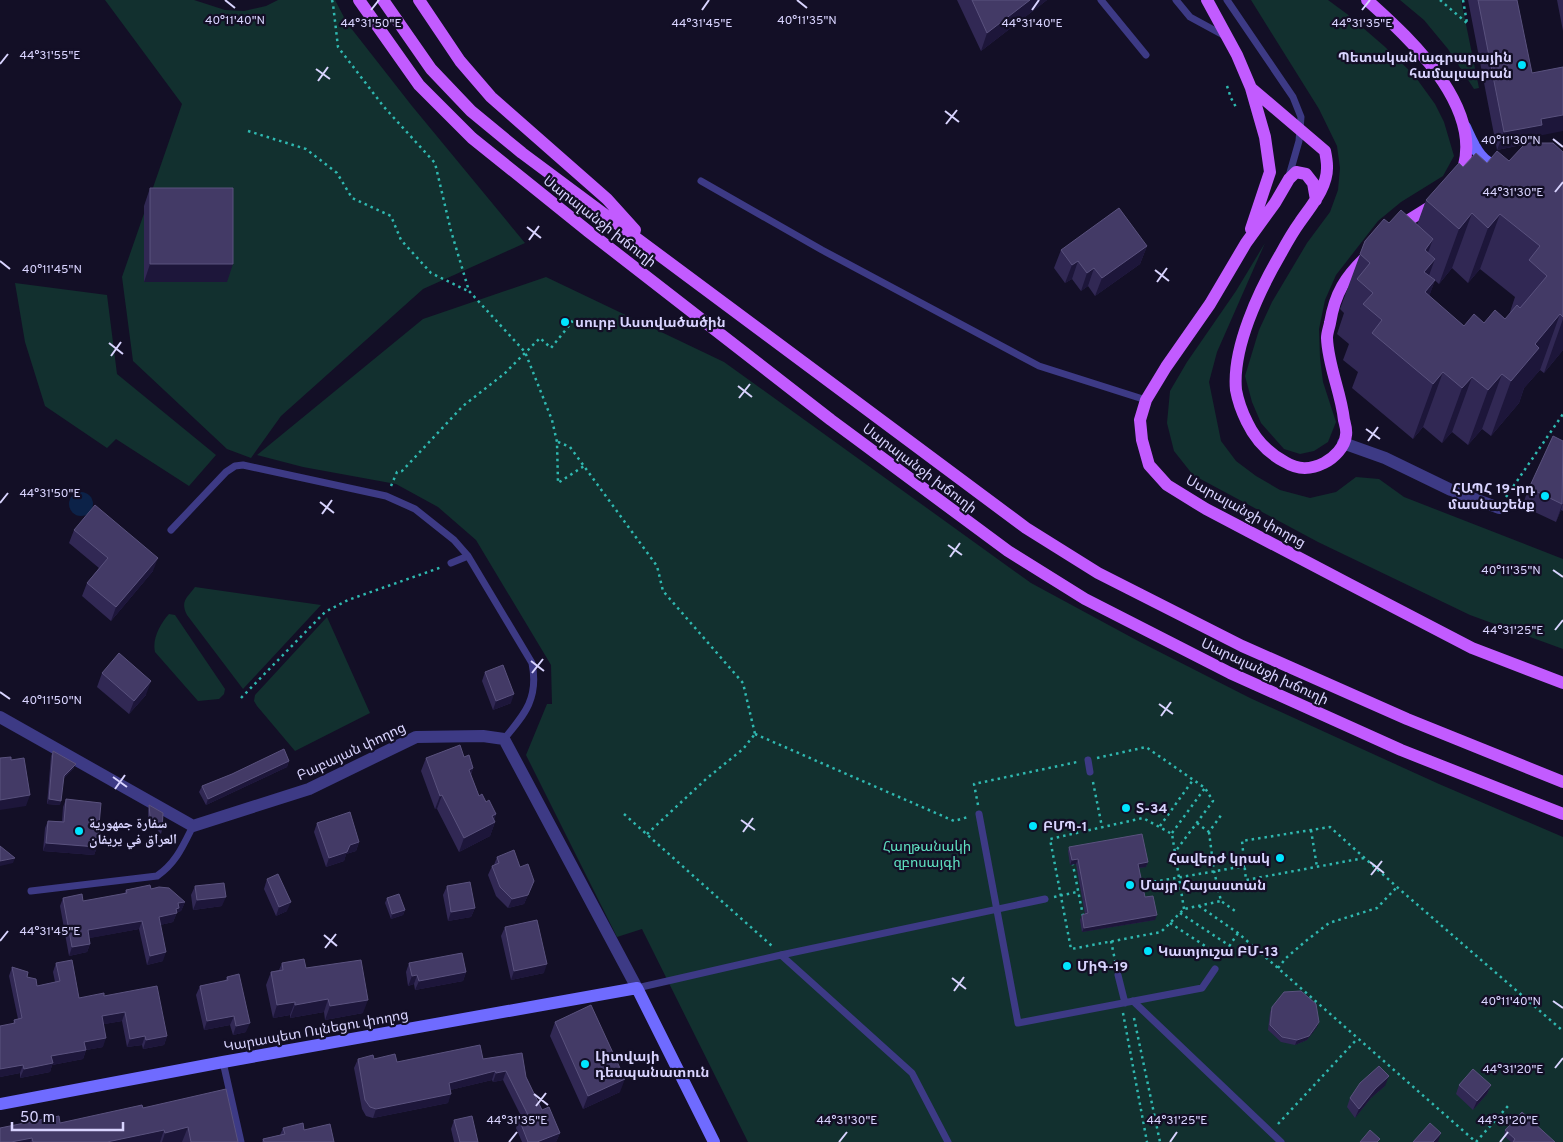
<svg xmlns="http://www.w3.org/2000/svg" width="1563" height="1142" font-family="Overpass,'Noto Naskh Arabic','Noto Sans Armenian',sans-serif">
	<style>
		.green { fill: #12302f }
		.water { fill: #0c2248 }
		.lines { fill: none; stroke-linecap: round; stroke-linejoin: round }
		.path { stroke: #2fb8b0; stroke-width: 2.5; stroke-dasharray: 2.5 4; stroke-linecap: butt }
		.lane { stroke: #3d3a85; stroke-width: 7 }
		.street { stroke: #3d3a85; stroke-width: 12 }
		.secondary { stroke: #6f6bff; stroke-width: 12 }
		.primary { stroke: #c25bff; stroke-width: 12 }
		.wall { fill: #312854; fill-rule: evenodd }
		.shaded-wall { fill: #1d163a }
		.building { fill: #433a66; stroke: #5a527e }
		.ticks { fill: none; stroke: #d9d4ff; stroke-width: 2 }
		.poi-dot { fill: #00e5ff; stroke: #130f26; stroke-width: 2 }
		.labels { text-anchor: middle; stroke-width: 4.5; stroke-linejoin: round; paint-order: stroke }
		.poi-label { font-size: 14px; font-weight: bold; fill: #d9d4ff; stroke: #130f26; text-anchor: start }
		.street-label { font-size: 14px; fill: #d9d4ff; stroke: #130f26 }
		.park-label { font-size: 14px; fill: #5fe0c0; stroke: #130f26 }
		.ticks-label { font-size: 12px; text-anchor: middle; fill: #d9d4ff; stroke: #130f26; stroke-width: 4.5; stroke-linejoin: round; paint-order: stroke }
	</style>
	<rect width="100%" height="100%" fill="#130f26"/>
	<!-- green -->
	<path class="green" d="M105 0H194L225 10 244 11 266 6 278 0H335L347 23 412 106 525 243 423 289 281 416 251 458 227 449 133 361 122 277 182 104Z
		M1251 0H1328L1347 14 1384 46 1414 75 1435 104 1444 122 1454 156 1443 176 1401 202 1378 221 1336 275 1325 300 1319 329 1320 358 1323 382 1336 422 1328 442 1314 451 1300 454 1284 449 1261 423 1252 402 1245 376 1259 330 1272 302 1307 243 1330 212 1338 190 1340 168 1337 146 1319 109Z
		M1400 0H1461L1479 88 1474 89 1448 49 1424 20Z
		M1265 243 1217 352 1209 382 1221 441 1236 461 1256 476 1280 490 1310 498 1336 492 1356 477 1379 479 1404 497 1563 559V649L1470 615 1318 542 1193 475 1174 451 1167 423 1170 391 1187 362 1236 291Z
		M546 277 724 362 1031 583 1140 642 1250 698 1439 784 1563 837V1142H748L642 929 617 937 526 755 547 704H552L551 665 476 540 438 507 396 484 303 467 257 455 423 319Z
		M15 283 107 295 117 374 216 455 189 486 116 439 107 448 45 406 25 342Z
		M195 587 321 605 243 689 187 615C180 601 187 598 195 587Z
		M169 614 175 615 225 689 224 694 219 699 198 701 155 652C152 639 160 624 169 614Z
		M327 617 370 713 295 751 257 706 254 701 255 695Z"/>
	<!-- water -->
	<path class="water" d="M69 504a12 12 0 1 1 24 0a12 12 0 1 1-24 0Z"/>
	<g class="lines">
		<!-- path -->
		<path class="path" d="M332 0 333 4 338 47 384 107 435 163 451 231 469 291 525 352 552 420 557 442 558 483 584 466
			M1440 0 1468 24
			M1463 0 1467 23
			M1227 86 1231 98 1237 109
			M248 131 306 149 337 173 352 198 391 216 401 240 431 273 468 291
			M558 442 570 447 657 566 663 591 743 683 755 734
			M391 486 397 472 402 471 463 406 504 374 540 338 551 348 572 322 570 319H568
			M1506 497 1563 414
			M241 698 325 612 348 600 442 567
			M755 734 954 821 968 817
			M1097 758 1146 747 1205 788 1213 801 1175 852
			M1093 782 1102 827
			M978 805 974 784 1077 762
			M624 814 772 946
			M1197 823 1209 832 1222 814
			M1160 826 1193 780
			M1311 830 1317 867
			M1209 832 1214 871 1221 901 1235 911
			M1172 833 1205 788
			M647 834 706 779 743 749 755 734
			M1129 847 1142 914 1085 926 1072 860Z
			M1364 858 1246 880 1242 841 1330 827 1397 887 1563 1031
			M1141 884 1245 866
			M1054 897 1077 892
			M1199 906 1238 933 1476 1142
			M1184 909 1172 834 1143 818 1050 839 1071 949 1161 932 1184 909 1221 901
			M1180 913 1230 946
			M1170 923 1222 957
			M1111 941 1116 965
			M1222 957 1238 933
			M1278 968 1286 958 1307 940 1329 923 1377 908 1397 887
			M1123 1013 1147 1142
			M1134 1018 1160 1142
			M1278 1124 1357 1039
			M1476 1142 1508 1106"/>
		<!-- lane -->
		<path class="lane" d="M1101 0 1146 55
			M1176 0 1190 17 1225 36
			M1227 0 1293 97 1301 117 1299 141 1289 176
			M701 181 822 250 1039 366 1146 400
			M171 530 226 472 235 466 243 465 386 496 415 509 454 540 468 556 532 663C539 698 525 714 504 739
			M451 563 468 556
			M1088 760 1090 772
			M979 814 1018 1023 1202 988 1215 969
			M31 891 157 876C176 863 183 846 193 826
			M781 955 912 1073 948 1142
			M1118 975 1125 1003
			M637 988 781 955 1045 899
			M1133 1001 1281 1142
			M223 1062 241 1142"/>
		<!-- street -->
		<path class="street" d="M1343 443 1385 458 1451 490 1499 508
			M0 717 193 826 309 789 416 737 483 736 504 739 637 988"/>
		<!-- secondary -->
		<path class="secondary" d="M1465 127C1472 142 1482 169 1502 165
			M0 1104 223 1062 637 988 714 1142"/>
		<!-- primary -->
		<path class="primary" d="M359 0 419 85 472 138 589 232 831 420 1008 551 1085 599 1230 673 1401 750 1563 814
			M383 0 431 69 471 111 522 153 1026 528 1098 573 1242 646 1407 719 1563 782
			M419 0 460 61 491 97 607 199 635 230
			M1207 0 1237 55 1251 88 1265 137 1270 172 1251 229
			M1367 0C1412 40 1494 116 1457 183
			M1251 88 1325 151C1326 156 1327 161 1327 166 1328 187 1311 206 1300 222 1292 233 1286 244 1280 255 1259 291 1232 348 1236 390 1238 401 1242 412 1247 422 1255 439 1268 453 1285 462 1298 470 1310 470 1324 463 1334 458 1345 447 1346 435 1347 430 1345 424 1344 420 1341 392 1328 366 1327 338 1327 333 1329 328 1330 323 1335 293 1345 277 1367 256
			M1316 200 1313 183 1306 174 1296 172 1289 179 1275 203 1246 243 1210 304 1166 367 1146 400 1140 420 1142 440 1149 465 1167 485 1206 509 1349 584 1472 648 1563 683
			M1396 228 1436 203"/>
	</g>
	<!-- wall -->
	<path class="wall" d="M957 0H1047L981 51Z
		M1468 0H1517L1538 136 1536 142 1563 152V350L1544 373 1540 370 1524 388 1519 403 1491 436 1482 429 1468 445 1452 432 1442 443 1423 427 1413 439 1352 388 1358 372 1343 360 1349 344 1337 334 1344 313 1340 309 1365 241 1389 223 1417 225 1426 200 1463 167 1487 163 1509 161 1527 144 1497 150ZM1452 268 1468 283 1480 269 1515 297 1509 315 1505 319 1464 326 1429 296 1435 280 1429 275 1439 284Z
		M1557 0H1563V31Z
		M150 188 227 282H144V206Z
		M1147 246 1140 264 1095 296 1088 286 1081 291 1072 279 1065 283 1054 268 1061 250Z
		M1563 441V511L1561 510 1556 522 1522 506 1529 488Z
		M74 530 153 571 111 621 82 596 87 583 99 568 69 543Z
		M485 672 511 703 493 710 482 681Z
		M102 673 146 695 129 714 97 687Z
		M53 751 74 768 63 779 60 805 47 804 51 756Z
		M464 757 473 768 471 775 479 796 486 802 496 814 494 820 495 822 490 836 459 852 437 809H435L421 771 426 758Z
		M289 761 287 767 206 805 199 792 202 786 232 774Z
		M66 799 97 847 94 855 43 851 45 828 48 821H62L63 807Z
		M149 805 162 830 161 834 148 820V810Z
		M317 823 359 842 356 851 346 854 344 861 326 867 314 832Z
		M1069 847 1148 862 1146 867 1139 868 1145 897 1155 920 1082 932 1080 920 1082 915 1085 914 1076 864 1070 865 1068 851Z
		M497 857 520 867 534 881 524 904 508 908 496 896 488 875 492 866 494 865Z
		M267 879 287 911 276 916 264 889Z
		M195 886 222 906 193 910 191 895Z
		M447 886 475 908 471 917 448 921 443 895Z
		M151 889 185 902 181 911 177 912 173 922 160 925 163 961 147 965 139 929 89 938 90 944 87 952 69 956 60 906 63 898 83 901 124 894 126 890Z
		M387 898 405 910 403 915 391 919 385 903Z
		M505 927 544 973 511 980 501 936Z
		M56 963 79 998 104 996 167 1036 164 1045 143 1049 142 1045 127 1047 122 1021 104 1024 103 1047 86 1050 83 1059 52 1065 50 1072 20 1078V1073L0 1077V1026L13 1024 14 1020 18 1019 9 976 12 967 27 977 37 986 55 982 53 972Z
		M282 963 306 968 363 1013 325 1020 324 1012 290 1018V1015L273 1018 266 985 271 972 279 970Z
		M409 963 466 972 463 981 415 990 414 984 408 986 406 972Z
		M227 977 246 1032 233 1035 230 1025 204 1030 196 995 200 986 225 981Z
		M1272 1007 1317 1027 1307 1040 1295 1045 1281 1042 1268 1030 1270 1012Z
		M555 1022 620 1092 583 1109 550 1036Z
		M358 1059H374L397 1062 483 1059 526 1077 542 1110 560 1133 556 1142H522L516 1128 519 1119 522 1118 503 1080 493 1082 492 1080 450 1090 448 1103 373 1118 366 1116 362 1109 354 1068Z
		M1459 1085H1491L1487 1094 1473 1110 1456 1094Z
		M1385 1086 1371 1098 1355 1118 1347 1107 1350 1098Z
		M143 1108 238 1142H0L60 1123Z
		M454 1120 478 1142H454L451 1129Z
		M283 1128 304 1130 334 1142H262L263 1139 280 1135Z
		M1505 1130 1555 1142H1511L1504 1136Z"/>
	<!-- shaded-wall -->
	<path class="shaded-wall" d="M1030 0H1047L981 51 987 33Z
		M1563 115V131L1538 136 1536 142 1497 150 1504 132 1541 119Z
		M1472 213 1452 268 1439 284 1459 229Z
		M1500 214 1480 269 1468 283 1488 228Z
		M1433 239 1413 294 1425 250Z
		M1147 246 1140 264 1095 296 1102 278Z
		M1435 259 1415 314 1424 272Z
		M1078 261 1072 279 1065 283 1072 265Z
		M150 264H233L227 282H144Z
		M1094 268 1088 286 1081 291 1087 273Z
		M1435 280 1415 336 1425 292Z
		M1560 314 1540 370 1524 388 1519 403 1491 436 1511 381 1535 344Z
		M1563 319V350L1544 373Z
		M1443 372 1423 427 1413 439 1433 384Z
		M1502 374 1482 429 1468 445 1488 390Z
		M1472 377 1452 432 1442 443 1462 388Z
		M1563 502 1561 510 1556 522Z
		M158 558 153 571 111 621 116 607Z
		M151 681 146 695 129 714 134 701Z
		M514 694 511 703 493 710 496 701Z
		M289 761 287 767 206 805 208 799Z
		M76 764 74 768 62 780 64 776Z
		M473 768 468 782 469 770Z
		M30 795 26 806 0 810V800Z
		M442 795 437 809H435L440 796Z
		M49 799 61 801 60 805 47 804Z
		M496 814 492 824 495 822 490 836 459 852 464 838 492 816Z
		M359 842 356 851 346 854 350 845Z
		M46 843 97 847 94 855 43 851Z
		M347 852 344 861 326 867 329 858Z
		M15 858 13 863 0 866V861Z
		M1078 859 1076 864 1070 865 1072 860Z
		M1148 862 1146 867 1137 868 1138 864Z
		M534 881 524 904 508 908 512 899Z
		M226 897 222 906 193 910 197 900Z
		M185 902 181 911 177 912 173 922 156 926 159 917 178 903Z
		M291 902 287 911 276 916 279 907Z
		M475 908 471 917 448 921 451 912Z
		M405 910 403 915 391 919 392 914Z
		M1157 915 1155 920 1082 932 1084 928Z
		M142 921 139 929 85 939 88 930Z
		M90 944 87 952 69 956 72 947Z
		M166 952 163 961 147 965 150 956Z
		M547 964 544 973 511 980 514 971Z
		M466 972 463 981 415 990 419 981Z
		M417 975 414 984 408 986 412 976Z
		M328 999 324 1012 290 1018 295 1005Z
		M368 1000 363 1013 325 1020 330 1006Z
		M295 1002 290 1015 273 1018 277 1005Z
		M125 1012 122 1021 99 1025 102 1016Z
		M234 1016 230 1025 204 1030 207 1021Z
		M1319 1022 1317 1027 1307 1040 1295 1045 1297 1040Z
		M250 1023 246 1032 233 1035 236 1026Z
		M145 1036 142 1045 127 1047 130 1039Z
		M167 1036 164 1045 143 1049 146 1040Z
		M106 1038 103 1047 81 1051 84 1042Z
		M86 1050 83 1059 52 1065 50 1072 20 1078 24 1069 51 1056Z
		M23 1065 20 1073 0 1077V1069Z
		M495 1071 492 1080 446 1091 449 1083Z
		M506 1071 503 1080 493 1082 496 1073Z
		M1389 1076 1385 1086 1371 1098 1355 1118 1359 1109 1375 1089Z
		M625 1079 620 1092 583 1109 588 1096Z
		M1491 1085 1487 1094 1473 1110 1477 1101Z
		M451 1094 448 1103 373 1118 376 1109Z
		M188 1127 182 1142H162L165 1133Z
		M164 1130 160 1142H107Z
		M560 1133 556 1142H537Z
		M1441 1133 1438 1142H1433Z
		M32 1138 30 1142H11Z"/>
	<!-- building -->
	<path class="building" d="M972 0H1030L987 33Z
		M1478 0H1517L1532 73 1563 67V115L1541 119 1542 125 1504 132Z
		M1530 143H1553L1563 152V317L1560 314 1535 344 1539 348 1511 381 1502 374 1488 390 1472 377 1462 388 1443 372 1433 384 1372 333 1382 320 1363 304 1373 293 1357 279 1370 263 1360 254 1365 241 1384 219 1389 223 1401 210 1433 239 1425 250 1435 259 1424 272 1435 280 1425 292 1464 326 1474 314 1484 323 1495 310 1505 319 1517 305 1520 308 1547 276 1529 260 1540 246 1500 214 1488 228 1472 213 1459 229 1426 200 1459 163 1463 167 1476 153 1487 163 1497 151 1509 161 1523 146Z
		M150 188H233V264H150Z
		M1119 208 1147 246 1102 278 1094 268 1087 273 1078 261 1072 265 1061 250Z
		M1553 436 1563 441 1562 504 1529 488Z
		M95 505 158 558 116 607 87 583 108 558 74 530Z
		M119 653 151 681 134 701 102 673Z
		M503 665 514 694 496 701 485 672Z
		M460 745 464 757 469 755 473 768 469 770 479 796 482 794 486 802 489 800 496 814 492 816 495 822 464 838 442 795 440 796 426 758Z
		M284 749 289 761 208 799 202 786 232 774Z
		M53 751 76 764 64 776 61 801 49 799Z
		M11 757V760L24 758 30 795 0 800V758Z
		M66 799 101 803 97 847 46 843 48 821 64 822Z
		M149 805 163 813 162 830 150 816Z
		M350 812 359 842 350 845 347 852 329 858 317 823Z
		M1142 834 1148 862 1138 864 1145 897 1153 896 1157 915 1084 928 1082 915 1088 913 1078 859 1072 860 1069 847Z
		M0 846 15 858 0 861Z
		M514 850 520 867 528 864 534 881 528 895 512 899 500 887 492 866 499 863 497 857Z
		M278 874 291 902 279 907 267 879Z
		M470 882 475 908 451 912 447 886Z
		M224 883 226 897 197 900 195 886Z
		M150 885 151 889 159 887 169 888 185 902 178 903 179 908 176 909 177 913 159 917 166 952 150 956 142 921 88 930 90 944 72 947 63 898 82 894 83 901 127 893 126 890Z
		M399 894 405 910 392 914 387 898Z
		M537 920 547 964 514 971 505 927Z
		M462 953 466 972 419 981 417 975 412 976 409 963Z
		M304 959 306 968 361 960 368 1000 330 1006 328 999 295 1005V1002L277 1005 271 972 283 970 282 963Z
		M72 960 79 998 104 993V996L157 986 167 1036 146 1040 145 1036 130 1039 125 1012 102 1016 106 1038 84 1042 86 1050 51 1056 53 1063 24 1069 23 1065 0 1069V1026L15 1023 14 1020 22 1018 12 967 28 972 27 977 36 979 37 986 60 981 56 963Z
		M239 974 250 1023 236 1026 234 1016 207 1021 200 986 228 980 227 977Z
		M1301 991 1316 1004 1319 1022 1309 1036 1297 1040 1282 1037 1270 1025 1272 1007 1284 992Z
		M591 1005 625 1079 588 1096 555 1022Z
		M480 1045 483 1059 522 1053 526 1077 542 1110 549 1107 560 1133 537 1142H528L519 1119 528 1115 506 1071 496 1073 495 1071 449 1083 451 1094 376 1109 370 1107 365 1100 358 1059 373 1055 374 1059 395 1054 397 1062Z
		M1379 1066 1389 1076 1375 1089 1359 1109 1350 1098 1360 1083Z
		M1473 1069 1491 1085 1477 1101 1459 1085Z
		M226 1089 238 1142H191L188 1127 165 1133 164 1130 107 1142H33L32 1138 11 1142H0V1128L59 1116 60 1123 142 1105 143 1108Z
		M1522 1112 1555 1142H1513L1515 1139 1505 1130Z
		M472 1116 478 1142H460L454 1120Z
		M303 1123 304 1130 330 1124 334 1142H264L263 1139 285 1134 283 1128Z
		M1430 1123 1441 1133 1433 1142H1413Z
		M1370 1130 1380 1139 1377 1142H1360Z"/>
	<!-- ticks -->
	<path class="ticks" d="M225 0 235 8M797 0 807 8M371 10 379 0M702 10 709 0M1032 10 1039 0M1362 10 1370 0M0 64 8 54M316 69 330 79M318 81 328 67M945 111 959 122M946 124 957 110M1553 139 1563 147M1555 192 1563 182M527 227 541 238M529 240 539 226M0 261 10 269M1155 270 1169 281M1157 282 1167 268M109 343 123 354M111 356 121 342M738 386 752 397M739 398 750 384M1366 429 1380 439M1368 441 1378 427M320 502 334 513M0 503 8 493M322 514 332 500M948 545 962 555M950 557 960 543M1553 570 1563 577M1555 630 1563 620M531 661 544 671M532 673 543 659M0 692 10 699M1159 704 1173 714M1161 716 1171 702M113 777 127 787M115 789 125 775M741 820 755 830M743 832 753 818M1370 862 1384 873M1371 875 1382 861M324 935 337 946M0 941 8 931M325 948 336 934M952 978 966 989M954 991 964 977M1553 1001 1563 1008M1555 1068 1563 1058M534 1094 548 1105M536 1106 546 1093M509 1142 517 1132M839 1142 847 1132M1170 1142 1177 1132M1500 1142 1508 1132"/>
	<!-- markers -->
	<g class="poi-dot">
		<circle cx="1522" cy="65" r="5"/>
		<circle cx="565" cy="322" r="5"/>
		<circle cx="1545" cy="496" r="5"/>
		<circle cx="1126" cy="808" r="5"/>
		<circle cx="1033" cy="826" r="5"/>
		<circle cx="79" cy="831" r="5"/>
		<circle cx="1280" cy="858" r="5"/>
		<circle cx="1130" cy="885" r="5"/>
		<circle cx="1148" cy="951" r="5"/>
		<circle cx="1067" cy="966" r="5"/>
		<circle cx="585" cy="1064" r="5"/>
	</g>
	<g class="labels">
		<!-- poi labels -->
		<g class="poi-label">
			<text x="1512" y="62" text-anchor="end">Պետական ագրարային<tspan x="1512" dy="16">համալսարան</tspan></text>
			<text x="575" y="327">սուրբ Աստվածածին</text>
			<text x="1535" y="493" text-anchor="end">ՀԱՊՀ 19-րդ<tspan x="1535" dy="16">մասնաշենք</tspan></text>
			<text x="1136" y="813">Տ-34</text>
			<text x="89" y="828">سفارة جمهورية<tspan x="89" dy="16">العراق في يريفان</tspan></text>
			<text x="1043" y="831">ԲՄՊ-1</text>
			<text x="1270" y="863" text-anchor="end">Հավերժ կրակ</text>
			<text x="1140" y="890">Մայր Հայաստան</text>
			<text x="1158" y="956">Կատյուշա ԲՄ-13</text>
			<text x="1077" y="971">ՄիԳ-19</text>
			<text x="595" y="1061">Լիտվայի<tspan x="595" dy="16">դեսպանատուն</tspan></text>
		</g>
		<!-- street labels -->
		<g class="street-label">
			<text transform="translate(600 221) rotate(38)" y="5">Սարալանջի խճուղի</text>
			<text transform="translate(920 468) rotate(37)" y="5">Սարալանջի խճուղի</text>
			<text transform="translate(1246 511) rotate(29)" y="5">Սարալանջի փողոց</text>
			<text transform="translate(1265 671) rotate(25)" y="5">Սարալանջի խճուղի</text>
			<text transform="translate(351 751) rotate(-25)" y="5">Բաբայան փողոց</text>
			<text transform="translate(316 1030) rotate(-10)" y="5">Կարապետ Ուլնեցու փողոց</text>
		</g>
		<!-- park labels -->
		<g class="park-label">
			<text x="927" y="851">Հաղթանակի<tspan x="927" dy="16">զբոսայգի</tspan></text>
		</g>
	</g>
	<g class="ticks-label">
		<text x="235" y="24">40°11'40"N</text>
		<text x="807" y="24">40°11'35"N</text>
		<text x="371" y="27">44°31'50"E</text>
		<text x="702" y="27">44°31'45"E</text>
		<text x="1032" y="27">44°31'40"E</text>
		<text x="1362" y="27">44°31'35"E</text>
		<text x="50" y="59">44°31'55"E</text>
		<text x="1511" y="144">40°11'30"N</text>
		<text x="1513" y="196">44°31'30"E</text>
		<text x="52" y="273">40°11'45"N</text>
		<text x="50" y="497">44°31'50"E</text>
		<text x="1511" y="574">40°11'35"N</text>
		<text x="1513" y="634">44°31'25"E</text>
		<text x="52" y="704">40°11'50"N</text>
		<text x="50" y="935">44°31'45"E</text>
		<text x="1511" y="1005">40°11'40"N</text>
		<text x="1513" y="1073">44°31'20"E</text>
		<text x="517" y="1124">44°31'35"E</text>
		<text x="847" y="1124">44°31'30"E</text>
		<text x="1177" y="1124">44°31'25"E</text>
		<text x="1508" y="1124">44°31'20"E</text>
	</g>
	<!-- scale -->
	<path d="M12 1122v8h111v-8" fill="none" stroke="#d9d4ff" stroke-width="2.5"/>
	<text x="20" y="1122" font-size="15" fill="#d9d4ff" stroke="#130f26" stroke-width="4" paint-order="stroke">50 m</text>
</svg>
